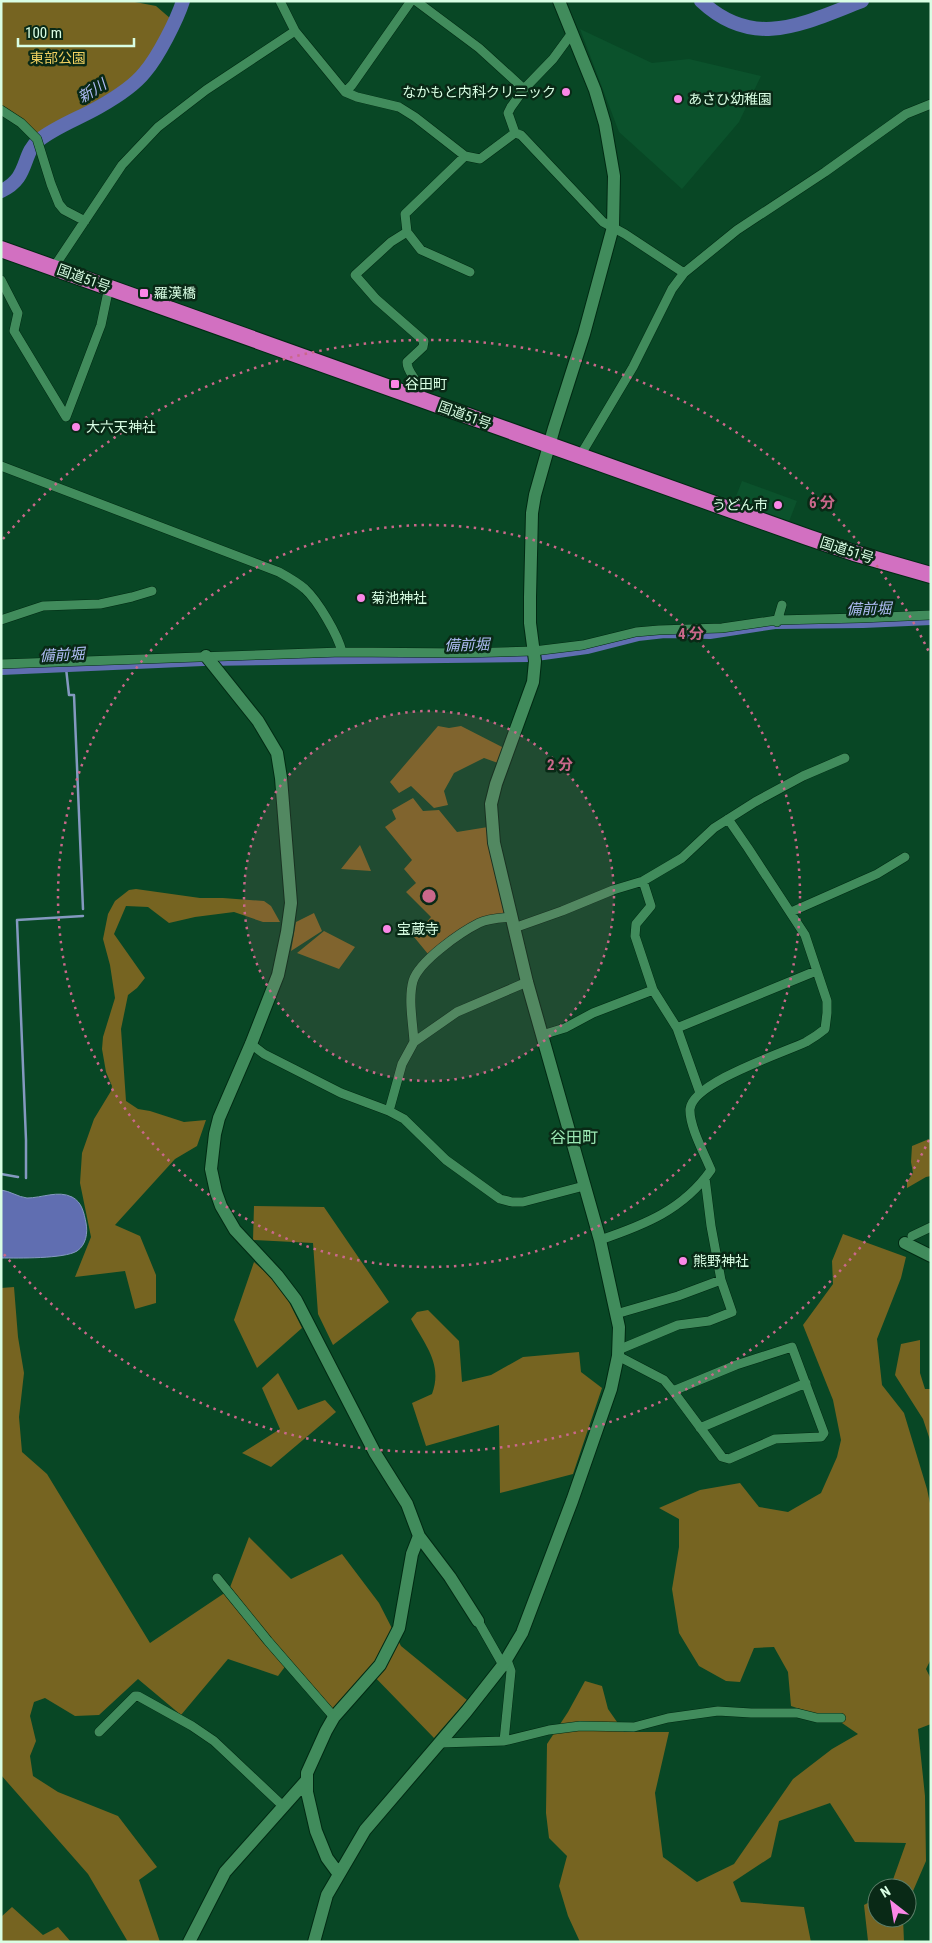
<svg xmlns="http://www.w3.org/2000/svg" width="932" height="1943" font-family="'Roboto Condensed','Noto Sans JP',sans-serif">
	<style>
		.built { fill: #0b522c }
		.green { fill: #766421 }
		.water { fill: #606eb1; stroke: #8499c0 }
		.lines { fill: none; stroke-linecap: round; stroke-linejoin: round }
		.stream { stroke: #8499c0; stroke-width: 2.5 }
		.canal { stroke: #606eb1; stroke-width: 8 }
		.river { stroke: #606eb1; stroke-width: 14 }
		.street-casing { stroke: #012a13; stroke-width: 10 }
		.secondary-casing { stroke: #012a13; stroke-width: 14 }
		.highway-casing { stroke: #012a13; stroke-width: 18 }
		.street { stroke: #418c5c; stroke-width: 9 }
		.secondary { stroke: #418c5c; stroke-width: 12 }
		.highway { stroke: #d270c1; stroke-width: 16 }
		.ring { fill: none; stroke: #ca688b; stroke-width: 2.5; stroke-dasharray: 2.5 5 }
		.poi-dot { fill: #fa87e7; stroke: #092916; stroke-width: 2 }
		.labels { text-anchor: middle; stroke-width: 5; stroke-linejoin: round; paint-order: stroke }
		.park-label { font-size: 14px; fill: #f1d161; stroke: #092916 }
		.poi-label { font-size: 14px; fill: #d9fee4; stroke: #092916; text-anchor: start }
		.street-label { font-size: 14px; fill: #d9fee4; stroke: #092916 }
		.water-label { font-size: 15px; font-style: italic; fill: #afbcf5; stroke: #092916 }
		.quarter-label { font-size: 16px; fill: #9be7b3; stroke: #092916 }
		.centre { fill: #ca688b; stroke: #092916; stroke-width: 2.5 }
		.ring-label { font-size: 15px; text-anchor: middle; font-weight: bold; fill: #ca688b; stroke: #092916; stroke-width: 5; stroke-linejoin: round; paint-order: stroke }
	</style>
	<rect width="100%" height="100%" fill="#084725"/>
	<!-- built -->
	<path class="built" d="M580 29 652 63 689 59 761 76 739 122 682 189 619 132Z
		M742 481 797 501 788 524 733 504Z"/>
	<!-- green -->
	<path class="green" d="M1 1 135 2 156 6 171 19 148 61 136 77 85 108 37 134 1 106Z
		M438 726 449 728 461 726 504 748 498 763 484 758 454 773 444 791 448 805 434 808 411 786 399 793 390 782Z
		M413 798 423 811 439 810 457 832 488 827 506 913 487 916 428 954 414 937 431 917 406 892 416 883 404 869 412 860 385 827 396 819 392 810Z
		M360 845 371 871 341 869Z
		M136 889 200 898H223L264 901 271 906 280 922H263L234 912 195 917 169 923 148 907 126 906 114 934 145 978 137 988 128 995 121 1029 126 1101 138 1109 150 1111 184 1122 206 1120 197 1146 175 1159 115 1225 140 1236 156 1275V1303L135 1309 125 1271 75 1277 91 1237 80 1183 82 1153 94 1119 111 1091 112 1086 106 1072 102 1049 103 1037 115 998 110 965 103 939 108 914 115 901 129 890Z
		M314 913 322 931 291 951 296 922Z
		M324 931 355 947 339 969 297 953Z
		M929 1139 931 1141V1176L926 1177 907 1188V1182L913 1173 911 1162 912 1146Z
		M254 1206 324 1207 389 1302 333 1345 318 1314 313 1243 253 1240Z
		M843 1234 906 1257 901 1278 877 1339 882 1385 904 1413 927 1489 931 1508V1659L926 1669 931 1679V1724L918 1729 925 1796 926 1861 907 1905V1888H890L906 1843 855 1842 830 1803 779 1821 771 1857 733 1882 741 1902 804 1907 811 1942H580L568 1916 559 1886 567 1856 549 1838 546 1813 547 1744 568 1712 585 1681 602 1686 608 1709 624 1732H669L655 1793 663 1857 697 1882 734 1864 793 1779 832 1749 858 1734 842 1723 791 1706 788 1672 774 1647 754 1648 740 1682 726 1681 699 1666 679 1633 672 1589 679 1547V1519L659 1508 700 1490 740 1483 759 1507 788 1512 821 1493 837 1457 841 1440 833 1400 803 1325 833 1284 832 1261Z
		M254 1262 281 1286 302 1328 257 1368 234 1320Z
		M14 1287 18 1337 24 1373 19 1417 22 1452 47 1474 150 1643 229 1590 249 1537 291 1579 342 1554 379 1603 401 1646 467 1700 434 1738 368 1670 334 1710 290 1660 278 1676 228 1659 181 1715 138 1679 99 1715 75 1716 45 1698 34 1702 30 1716 36 1741 30 1756 33 1776 58 1792 118 1816 157 1867 139 1880 160 1942H128L88 1874 1 1775V1288Z
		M428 1310 459 1341 462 1382 491 1375 523 1357 579 1352 581 1372 602 1388 573 1474 500 1493 499 1425 426 1446 412 1403 432 1394C443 1364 425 1345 411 1319L417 1312Z
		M920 1340V1373L925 1389H931V1443L923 1419 895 1375 901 1344Z
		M278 1373 298 1410 325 1400 336 1412 271 1467 242 1453 280 1429 262 1388Z
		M877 1898V1918H903L904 1942 868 1941 864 1905Z
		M12 1907 43 1935 58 1927 71 1942H1V1917Z"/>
	<!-- water -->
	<path class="water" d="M1 1190C10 1191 18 1197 27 1198 42 1198 58 1190 72 1197 82 1202 84 1213 86 1223 88 1233 86 1245 77 1251 64 1259 18 1258 1 1258Z"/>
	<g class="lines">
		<!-- stream -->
		<path class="stream" d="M66 668 69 695H74L83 909
			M1 1174 18 1177
			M26 1178V1140L17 920 83 916"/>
		<!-- canal -->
		<path class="canal" d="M1 671 203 662 529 658 587 650 638 637 665 634 710 635 775 625 863 624 931 621"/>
		<!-- river -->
		<path class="river" d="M701 1C754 51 804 23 862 1
			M1 191C30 178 21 154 39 140 57 126 80 118 99 107 115 98 134 86 145 72 158 57 177 20 183 1"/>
		<defs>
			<path id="street" d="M280 1 295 31 345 92 357 97 399 107 415 117 465 156 480 159 515 133 521 135 603 222 625 234 684 273
				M416 1 479 48 524 89
				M345 92 352 85 411 1
				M1 110 21 123 37 139 51 184 59 204 64 210 85 221
				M515 133 508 113 511 107 524 89 553 59 572 33
				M465 156 405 214 407 232 421 250 470 272
				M407 232 391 242 355 275 376 299 424 341 423 347 407 362C407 375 421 379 421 399
				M54 267 122 165 158 127 206 90 295 31
				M1 280 18 313 14 331 66 417
				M66 417 101 325 109 287
				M580 456 633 367 672 289 684 273 737 230 825 172 906 114 931 104
				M1 466 279 572C288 577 297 582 305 589 318 601 338 635 342 652
				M1 620 43 606 100 604 132 597 152 591
				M777 622 782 605
				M1 664 342 652 463 653 534 651 583 645 636 632 659 630 722 628 777 620 861 618 931 615
				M643 881 651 906 636 924 635 936 653 990 677 1028 700 1093
				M791 912 877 874 905 857
				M514 928 562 911 613 890 643 881 682 858 714 828 755 802 803 776 845 758
				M677 1028 816 971
				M542 1035 565 1028 593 1013 653 990
				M414 1042C413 1023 408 999 413 981 419 961 461 932 479 923 489 918 501 918 512 917
				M251 1044 264 1054 341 1093 389 1111 404 1119 446 1160 500 1199 512 1202H523L584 1186
				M389 1111 402 1064 414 1042 457 1012 527 982
				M912 1236 931 1227
				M600 1240C644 1225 683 1210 711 1170 705 1155 689 1126 690 1109 693 1082 783 1053 806 1042 813 1038 819 1034 825 1029L827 1013V1001L805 935 748 848 728 819
				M616 1314 678 1296 721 1280 711 1226 705 1178
				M792 1347 824 1433 821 1437 775 1439 729 1459 722 1457 673 1391 736 1365Z
				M618 1350 678 1325 709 1321 732 1312 721 1280
				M618 1356 664 1380 673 1391
				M700 1428 806 1383
				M217 1578 268 1641 334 1717
				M478 1621 503 1665
				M99 1732 135 1696H138L192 1726 214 1741 284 1807
				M504 1741 511 1671 507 1660
				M440 1743 504 1741 549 1730 580 1726 634 1727 668 1718 718 1711 751 1713H797L817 1718H841"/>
			<path id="secondary" d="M206 656 258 721 277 753 281 778 291 903 287 932 278 975 251 1044 219 1118 215 1134 211 1169 216 1192 221 1206 235 1230 277 1275 296 1300 375 1453 407 1504 419 1536 450 1577 478 1621
				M905 1243 931 1256
				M338 1873 327 1858 316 1831 307 1792V1773L326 1731 334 1717 380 1665 399 1628 412 1554 419 1536
				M189 1942 225 1872 306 1781
				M314 1942 327 1895 365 1830 466 1712 503 1665 522 1633 572 1501 611 1389 618 1356 619 1327 600 1240 527 982 494 843 491 804 496 784 533 682 535 661 530 623V597L532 513 535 495 554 428 584 334 613 227 614 176 605 124 595 90 559 1"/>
			<path id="highway" d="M1 249 807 537 854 553 931 575"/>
		</defs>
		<!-- street casing -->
		<use href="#street" class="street-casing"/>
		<!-- secondary casing -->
		<use href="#secondary" class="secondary-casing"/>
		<!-- highway casing -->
		<use href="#highway" class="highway-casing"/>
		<!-- street -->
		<use href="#street" class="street"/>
		<!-- secondary -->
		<use href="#secondary" class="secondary"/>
		<!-- highway -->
		<use href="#highway" class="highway"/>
	</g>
	<!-- distance rings -->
	<circle cx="429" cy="896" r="185" fill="#ca688b" fill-opacity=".12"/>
	<g class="ring">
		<circle cx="429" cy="896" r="185"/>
		<circle cx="429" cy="896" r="371"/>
		<path d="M929 1140A556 556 0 0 1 3 1253M3 539A556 556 0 0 1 929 652"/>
	</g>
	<!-- markers -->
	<g class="poi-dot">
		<circle cx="566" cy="92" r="5"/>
		<circle cx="678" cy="99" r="5"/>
		<rect x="139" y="288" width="10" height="10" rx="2.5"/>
		<rect x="390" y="379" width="10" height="10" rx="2.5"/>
		<circle cx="76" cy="427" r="5"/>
		<circle cx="778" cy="505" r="5"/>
		<circle cx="361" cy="598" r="5"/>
		<circle cx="387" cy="929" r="5"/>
		<circle cx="683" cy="1261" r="5"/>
	</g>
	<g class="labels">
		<!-- park labels -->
		<g class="park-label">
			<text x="58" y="63">東部公園</text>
		</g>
		<!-- poi labels -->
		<g class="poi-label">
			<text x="556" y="97" text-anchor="end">なかもと内科クリニック</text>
			<text x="688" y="104">あさひ幼稚園</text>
			<text x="154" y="298">羅漢橋</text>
			<text x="405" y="389">谷田町</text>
			<text x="86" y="432">大六天神社</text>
			<text x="768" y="510" text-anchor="end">うどん市</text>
			<text x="371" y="603">菊池神社</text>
			<text x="397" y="934">宝蔵寺</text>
			<text x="693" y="1266">熊野神社</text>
		</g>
		<!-- street labels -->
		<g class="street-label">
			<text transform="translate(84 278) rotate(20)" y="5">国道51号</text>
			<text transform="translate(465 415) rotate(20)" y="5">国道51号</text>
			<text transform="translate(847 550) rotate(18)" y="5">国道51号</text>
		</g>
		<!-- water labels -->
		<g class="water-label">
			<text transform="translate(92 91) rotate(-32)" y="5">新川</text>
			<text transform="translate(869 609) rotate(-1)" y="5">備前堀</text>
			<text transform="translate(467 645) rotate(-1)" y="5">備前堀</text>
			<text transform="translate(62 655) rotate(-3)" y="5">備前堀</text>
		</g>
		<!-- quarter labels -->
		<g class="quarter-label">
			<text x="574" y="1143">谷田町</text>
		</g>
	</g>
	<circle cx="429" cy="896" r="8" class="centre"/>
	<g class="ring-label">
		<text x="822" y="508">6 分</text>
		<text x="691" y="639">4 分</text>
		<text x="560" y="770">2 分</text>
	</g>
	<!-- border -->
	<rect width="932" height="1943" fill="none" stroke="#d9fee4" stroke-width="5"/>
	<!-- north arrow -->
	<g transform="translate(892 1903) rotate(329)"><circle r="24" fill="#092916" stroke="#5c7e68"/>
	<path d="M0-4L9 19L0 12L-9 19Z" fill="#fa87e7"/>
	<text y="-8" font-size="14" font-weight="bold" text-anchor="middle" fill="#d9fee4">N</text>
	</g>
	<!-- scale -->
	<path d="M18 38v8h116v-8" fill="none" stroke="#d9fee4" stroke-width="2.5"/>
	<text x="25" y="38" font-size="15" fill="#d9fee4" stroke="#092916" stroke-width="4" paint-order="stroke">100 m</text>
</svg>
